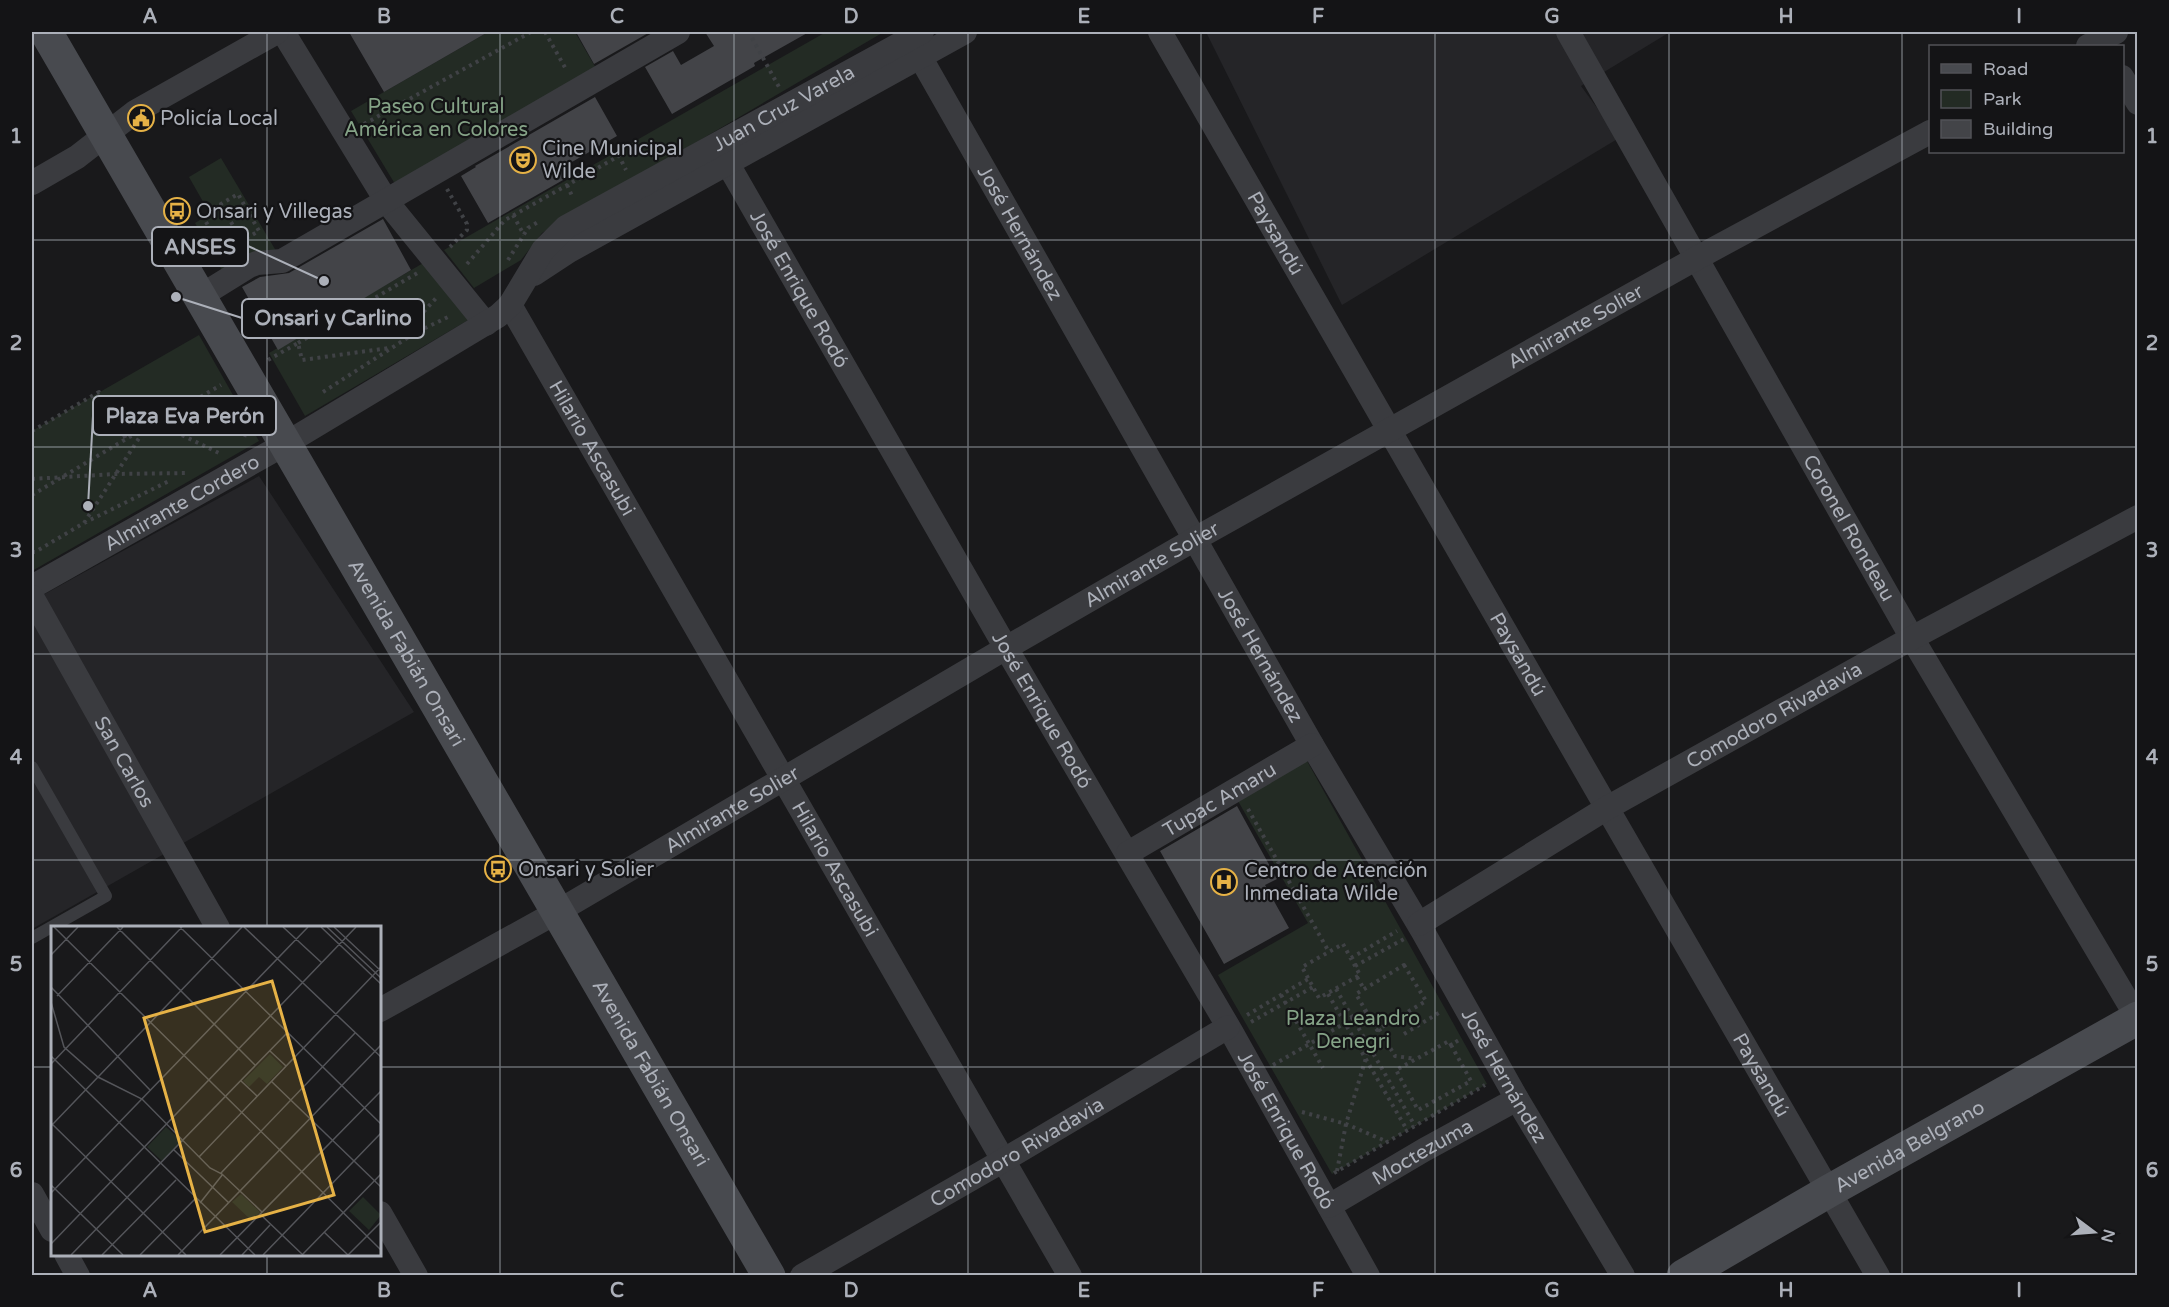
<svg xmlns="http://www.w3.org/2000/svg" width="2169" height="1307" font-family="'Varela Round',sans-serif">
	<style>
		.built { fill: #252528 }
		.green { fill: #232b24 }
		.building { fill: #434448 }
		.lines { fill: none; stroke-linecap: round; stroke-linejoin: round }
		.path { stroke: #404246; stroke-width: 4; stroke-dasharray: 3 4.5; stroke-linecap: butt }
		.lane { stroke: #3a3b3f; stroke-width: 12 }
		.street { stroke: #3a3b3f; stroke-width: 24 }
		.secondary { stroke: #484a4f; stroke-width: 33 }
		.grid { fill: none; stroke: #acb0b9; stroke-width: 1.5; stroke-opacity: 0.55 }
		.labels { text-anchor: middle; stroke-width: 4.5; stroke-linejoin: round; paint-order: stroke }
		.park-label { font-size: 20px; fill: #85a387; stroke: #141416 }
		.street-label { font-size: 20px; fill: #acb0b9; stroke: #141416 }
		.poi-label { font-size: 20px; fill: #acb0b9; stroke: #141416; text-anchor: start }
		.inset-road { fill: none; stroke: #54555a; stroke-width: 1.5 }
		.view { fill: #e6b246; fill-opacity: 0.15; stroke: #e6b246; stroke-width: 3 }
		.inset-edge { fill: none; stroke: #acb0b9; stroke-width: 3 }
		.leader { fill: none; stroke: #acb0b9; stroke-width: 2 }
		.callout-dot { fill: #acb0b9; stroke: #141416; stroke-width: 2 }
		.callout { fill: #141416; stroke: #acb0b9; stroke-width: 2 }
		.callout-label { font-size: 21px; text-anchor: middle; font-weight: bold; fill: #acb0b9 }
		.neatline { fill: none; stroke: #acb0b9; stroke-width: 2 }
		.grid-label { font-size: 20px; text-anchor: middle; font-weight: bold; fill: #acb0b9 }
	</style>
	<rect width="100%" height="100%" fill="#19191b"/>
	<!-- built -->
	<path class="built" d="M1206 32H1670L1581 86 1619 138 1342 305Z
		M259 476 414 712 32 929V601Z"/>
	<!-- green -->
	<path class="green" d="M488 32H575L601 77 401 194 351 111Z
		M826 32H881L882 33 542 233 521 260 474 288 444 250Z
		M221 158 282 261 227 279 195 223 210 214 189 177Z
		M425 262 470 319 305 416 269 353Z
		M199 335 259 441 32 571V431Z
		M1307 761 1487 1084 1332 1174 1218 975 1308 923 1238 801Z"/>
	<!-- building -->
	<path class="building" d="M349 32H488L384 92Z
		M576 32H650L594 64Z
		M705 32H809L754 63 755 66 672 114 645 67 673 51 681 65 714 46Z
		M595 97 617 136 565 166 570 176 488 223 461 176 476 167 475 166Z
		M383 219 411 270 278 350 242 287 260 277 289 273Z
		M1237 806 1277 879 1265 885 1289 928 1224 964 1160 851Z"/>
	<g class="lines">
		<!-- path -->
		<path class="path" d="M545 32 567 71
			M752 38 779 87
			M364 124 531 32
			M567 185 573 198
			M447 189 467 224V230L450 247
			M513 215 524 235
			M206 222 223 251
			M207 260 259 231 238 194 221 204 241 240 245 245
			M508 260 528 228 538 222
			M467 264 505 220 619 156 626 170
			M415 332 418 318 437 297
			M298 343 419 272
			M268 360 298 343 302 360 389 348
			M323 392 415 333 450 316
			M163 418 249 436
			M155 422 221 454
			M32 431 99 392 126 439 221 385
			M32 479 115 474 187 473
			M32 495 126 439
			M84 523 145 429
			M32 552H35L84 523 169 481
			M1248 809 1329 952
			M1343 944 1360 975 1319 998 1302 967Z
			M1351 958 1397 931
			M1404 965 1426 1001 1377 1030 1356 994Z
			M1355 966 1404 939
			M1357 977 1364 989
			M1336 989 1415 1126
			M1328 994 1407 1130
			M1281 995 1323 1068
			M1247 1015 1308 979
			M1251 1022 1313 987
			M1379 1029 1395 1056 1416 1059
			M1404 1034 1442 1011
			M1451 1045 1471 1081 1418 1110 1396 1070 1449 1041 1451 1045 1459 1040
			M1273 1065 1366 1011
			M1302 1112 1346 1124 1388 1142
			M1337 1171 1346 1124 1369 1048
			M1334 1173 1485 1085"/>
		<!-- lane -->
		<path class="lane" d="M32 767 106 896 32 938"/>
		<!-- street -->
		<g class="street">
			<path d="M283 32 387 202 486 324"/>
			<path id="s1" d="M906 32 1312 745 1422 930 1517 1099 1623 1276"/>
			<path id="s2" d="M1160 32 1607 808 1878 1276"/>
			<path id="s3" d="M1568 32 1912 638 2138 1019"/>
			<path d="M2088 46 2116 32"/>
			<path d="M2122 77 2138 103"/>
			<path id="s4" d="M717 145 1006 648 1232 1033 1368 1276"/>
			<path d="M32 183 77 157 135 112 277 32"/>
			<path d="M534 274 569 251 965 32"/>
			<path d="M199 297 249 266 257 263 282 261 678 32"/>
			<path id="s5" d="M510 305 1070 1276"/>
			<path id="s6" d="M32 587 285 444 498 316 510 305 543 250 566 227 922 32"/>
			<path id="s7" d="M32 597 218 928"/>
			<path id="s8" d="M1128 853 1312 745"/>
			<path id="s9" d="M1419 924 1607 808 1912 638 2138 517"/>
			<path id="s10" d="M380 1010 557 912 1006 648 1195 539 1697 258 1930 132"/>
			<path d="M32 1194 52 1230"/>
			<path id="s11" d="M1329 1206 1424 1150 1517 1099"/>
			<path d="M380 1213 416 1276"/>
			<path d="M66 1254 78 1276"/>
			<path id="s12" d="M802 1276 1004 1160 1228 1027"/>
		</g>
		<!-- secondary -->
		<g class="secondary">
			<path id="s13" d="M46 32 769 1276"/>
			<path id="s14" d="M1683 1276 1829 1191 2138 1018"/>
		</g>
	</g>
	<!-- grid -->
	<path class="grid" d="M267 32V928M500 32V1276M734 32V1276M968 32V1276M1201 32V1276M1435 32V1276M1669 32V1276M1902 32V1276M32 240H2138M32 447H2138M32 654H2138M32 860H2138M32 1067H52M380 1067H2138M267 1254V1276"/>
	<!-- icons -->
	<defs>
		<symbol id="civic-ring" viewBox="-11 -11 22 22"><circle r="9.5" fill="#141416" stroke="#e6b246" stroke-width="1.5"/><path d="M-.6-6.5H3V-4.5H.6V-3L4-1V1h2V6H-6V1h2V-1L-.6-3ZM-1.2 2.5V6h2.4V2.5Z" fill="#e6b246"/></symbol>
		<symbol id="theatre-ring" viewBox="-11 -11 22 22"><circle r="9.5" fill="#141416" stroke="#e6b246" stroke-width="1.5"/><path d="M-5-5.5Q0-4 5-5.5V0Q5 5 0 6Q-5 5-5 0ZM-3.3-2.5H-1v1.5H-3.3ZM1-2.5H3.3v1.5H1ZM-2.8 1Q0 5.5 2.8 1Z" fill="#e6b246"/></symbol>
		<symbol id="bus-ring" viewBox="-11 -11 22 22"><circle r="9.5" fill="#141416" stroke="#e6b246" stroke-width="1.5"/><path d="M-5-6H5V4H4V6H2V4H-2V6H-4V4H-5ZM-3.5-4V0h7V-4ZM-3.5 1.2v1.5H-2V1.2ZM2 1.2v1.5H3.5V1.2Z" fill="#e6b246"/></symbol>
		<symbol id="hospital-ring" viewBox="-11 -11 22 22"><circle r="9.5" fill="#141416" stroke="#e6b246" stroke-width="1.5"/><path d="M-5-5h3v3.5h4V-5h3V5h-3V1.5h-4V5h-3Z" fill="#e6b246"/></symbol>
	</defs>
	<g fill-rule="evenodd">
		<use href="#civic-ring" x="126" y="103" width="30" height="30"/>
		<use href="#theatre-ring" x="508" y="145" width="30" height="30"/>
		<use href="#bus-ring" x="162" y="196" width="30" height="30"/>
		<use href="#bus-ring" x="483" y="854" width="30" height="30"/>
		<use href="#hospital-ring" x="1209" y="867" width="30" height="30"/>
	</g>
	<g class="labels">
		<!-- park labels -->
		<g class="park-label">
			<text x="436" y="113">Paseo Cultural<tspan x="436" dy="23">América en Colores</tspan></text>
			<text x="1353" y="1025">Plaza Leandro<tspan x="1353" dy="23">Denegri</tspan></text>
		</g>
		<!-- street labels -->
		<g class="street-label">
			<text dy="7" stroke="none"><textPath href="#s6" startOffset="900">Juan Cruz Varela</textPath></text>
			<text dy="7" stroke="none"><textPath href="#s1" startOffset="231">José Hernández</textPath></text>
			<text dy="7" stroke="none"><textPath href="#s2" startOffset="232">Paysandú</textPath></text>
			<text dy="7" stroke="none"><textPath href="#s4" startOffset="166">José Enrique Rodó</textPath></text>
			<text dy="7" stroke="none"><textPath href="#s10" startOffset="1377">Almirante Solier</textPath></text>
			<text dy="7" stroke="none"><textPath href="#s5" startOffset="165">Hilario Ascasubi</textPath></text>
			<text dy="7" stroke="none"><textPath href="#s6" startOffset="172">Almirante Cordero</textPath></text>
			<text dy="7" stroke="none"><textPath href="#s3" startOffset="570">Coronel Rondeau</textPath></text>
			<text dy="7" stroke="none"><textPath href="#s10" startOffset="891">Almirante Solier</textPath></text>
			<text dy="7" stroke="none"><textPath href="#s13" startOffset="718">Avenida Fabián Onsari</textPath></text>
			<text dy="7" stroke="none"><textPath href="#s2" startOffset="718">Paysandú</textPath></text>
			<text dy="7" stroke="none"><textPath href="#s1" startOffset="717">José Hernández</textPath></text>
			<text dy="7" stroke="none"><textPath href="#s4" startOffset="652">José Enrique Rodó</textPath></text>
			<text dy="7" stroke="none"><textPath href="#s9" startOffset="412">Comodoro Rivadavia</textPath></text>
			<text dy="7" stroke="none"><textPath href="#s7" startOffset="189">San Carlos</textPath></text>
			<text dy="7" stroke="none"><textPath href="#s8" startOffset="106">Tupac Amaru</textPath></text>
			<text dy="7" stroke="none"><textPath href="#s10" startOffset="405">Almirante Solier</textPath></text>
			<text dy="7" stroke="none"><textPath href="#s5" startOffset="651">Hilario Ascasubi</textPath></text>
			<text dy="7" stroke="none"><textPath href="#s13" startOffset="1204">Avenida Fabián Onsari</textPath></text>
			<text dy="7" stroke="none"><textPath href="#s2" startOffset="1204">Paysandú</textPath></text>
			<text dy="7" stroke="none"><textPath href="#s1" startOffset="1203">José Hernández</textPath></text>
			<text dy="7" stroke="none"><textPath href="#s4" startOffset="1138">José Enrique Rodó</textPath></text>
			<text dy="7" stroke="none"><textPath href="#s14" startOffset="261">Avenida Belgrano</textPath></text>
			<text dy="7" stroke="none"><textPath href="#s12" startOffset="248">Comodoro Rivadavia</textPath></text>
			<text dy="7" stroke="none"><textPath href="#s11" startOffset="108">Moctezuma</textPath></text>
		</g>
		<!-- poi labels -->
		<g class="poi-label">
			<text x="160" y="125">Policía Local</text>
			<text x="542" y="155">Cine Municipal<tspan x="542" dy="23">Wilde</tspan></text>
			<text x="196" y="218">Onsari y Villegas</text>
			<text x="518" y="876">Onsari y Solier</text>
			<text x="1244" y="877">Centro de Atención<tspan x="1244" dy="23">Inmediata Wilde</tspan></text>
		</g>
	</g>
	<!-- overview -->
	<g transform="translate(51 926)">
		<rect width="330" height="330" fill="#19191b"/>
		<path d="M219 128 232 141 216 158 208 151 198 161 192 155ZM115 201 131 215 111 235 96 221ZM190 268 209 286 201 295 181 276ZM312 271 330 289 318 304 298 285Z" fill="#232b24"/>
		<path class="inset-road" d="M3 1 330 324M66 1 205 140M129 1 330 198M193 1 330 131M232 1 271 37M270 1 330 58M276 1 330 52M283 1 330 45M0 29 27 1M0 61 99 164M6 70 72 1M0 76 13 121 47 151 91 173 159 242 171 248 211 286M219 125 235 140M0 130 204 329M0 138 131 1M190 155 206 170M220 155 330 261M0 197 135 329M0 200 191 1M123 224 178 277M148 231 330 41M170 247 304 107M0 259 72 329M0 267 257 1M149 277 172 248M209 288 252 329M273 306 297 329M0 318 305 1M20 329 236 107M51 329 125 254M89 329 144 273M127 329 330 119M169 329 330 165M191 329 219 299M212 329 330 207M251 329 330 248M297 329 330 296"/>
		<path class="view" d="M221 55 283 269 154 306 93 92Z"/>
		<rect width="330" height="330" class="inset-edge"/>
	</g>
	<!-- callouts -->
	<path class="leader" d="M324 281L248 246M176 297L242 318M88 506L93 416"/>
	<g class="callout-dot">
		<circle cx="324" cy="281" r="6"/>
		<circle cx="176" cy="297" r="6"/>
		<circle cx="88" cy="506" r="6"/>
	</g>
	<g class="callout">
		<rect x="152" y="227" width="96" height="39" rx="6"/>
		<rect x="242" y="299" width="182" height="39" rx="6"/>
		<rect x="93" y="396" width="183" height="39" rx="6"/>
	</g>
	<g class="callout-label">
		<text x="200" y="254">ANSES</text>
		<text x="333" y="325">Onsari y Carlino</text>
		<text x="185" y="423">Plaza Eva Perón</text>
	</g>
	<!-- border -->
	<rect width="2169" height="1307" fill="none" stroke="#141416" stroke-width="66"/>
	<!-- legend -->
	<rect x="1929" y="45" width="195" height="108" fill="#141416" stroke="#515257" stroke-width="1.5"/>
	<rect x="1941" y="64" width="30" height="9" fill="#484a4f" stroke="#515257" stroke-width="1.5"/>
	<text x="1983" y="75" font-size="18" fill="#acb0b9">Road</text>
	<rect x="1941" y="90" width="30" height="18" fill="#232b24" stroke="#515257" stroke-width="1.5"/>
	<text x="1983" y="105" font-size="18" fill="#acb0b9">Park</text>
	<rect x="1941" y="120" width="30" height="18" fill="#434448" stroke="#515257" stroke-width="1.5"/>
	<text x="1983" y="135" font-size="18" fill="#acb0b9">Building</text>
	<!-- north arrow -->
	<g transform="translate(2094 1232) rotate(106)" stroke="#141416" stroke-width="4.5" paint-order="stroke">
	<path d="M0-4.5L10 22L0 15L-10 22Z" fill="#acb0b9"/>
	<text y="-9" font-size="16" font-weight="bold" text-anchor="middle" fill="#acb0b9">N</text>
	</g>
	<rect x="33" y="33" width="2103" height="1241" class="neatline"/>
	<g class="grid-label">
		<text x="150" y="23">A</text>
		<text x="384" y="23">B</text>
		<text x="617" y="23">C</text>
		<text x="851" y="23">D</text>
		<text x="1084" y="23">E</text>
		<text x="1318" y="23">F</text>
		<text x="1552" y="23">G</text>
		<text x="1786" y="23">H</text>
		<text x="2019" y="23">I</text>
		<text x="16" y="143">1</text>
		<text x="2152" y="143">1</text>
		<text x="16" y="350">2</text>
		<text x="2152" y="350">2</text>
		<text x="16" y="557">3</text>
		<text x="2152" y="557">3</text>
		<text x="16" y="764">4</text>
		<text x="2152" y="764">4</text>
		<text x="16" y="971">5</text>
		<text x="2152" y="971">5</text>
		<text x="16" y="1177">6</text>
		<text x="2152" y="1177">6</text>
		<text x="150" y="1297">A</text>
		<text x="384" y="1297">B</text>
		<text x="617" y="1297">C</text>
		<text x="851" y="1297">D</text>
		<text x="1084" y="1297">E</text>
		<text x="1318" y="1297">F</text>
		<text x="1552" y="1297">G</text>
		<text x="1786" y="1297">H</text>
		<text x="2019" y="1297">I</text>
	</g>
</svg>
